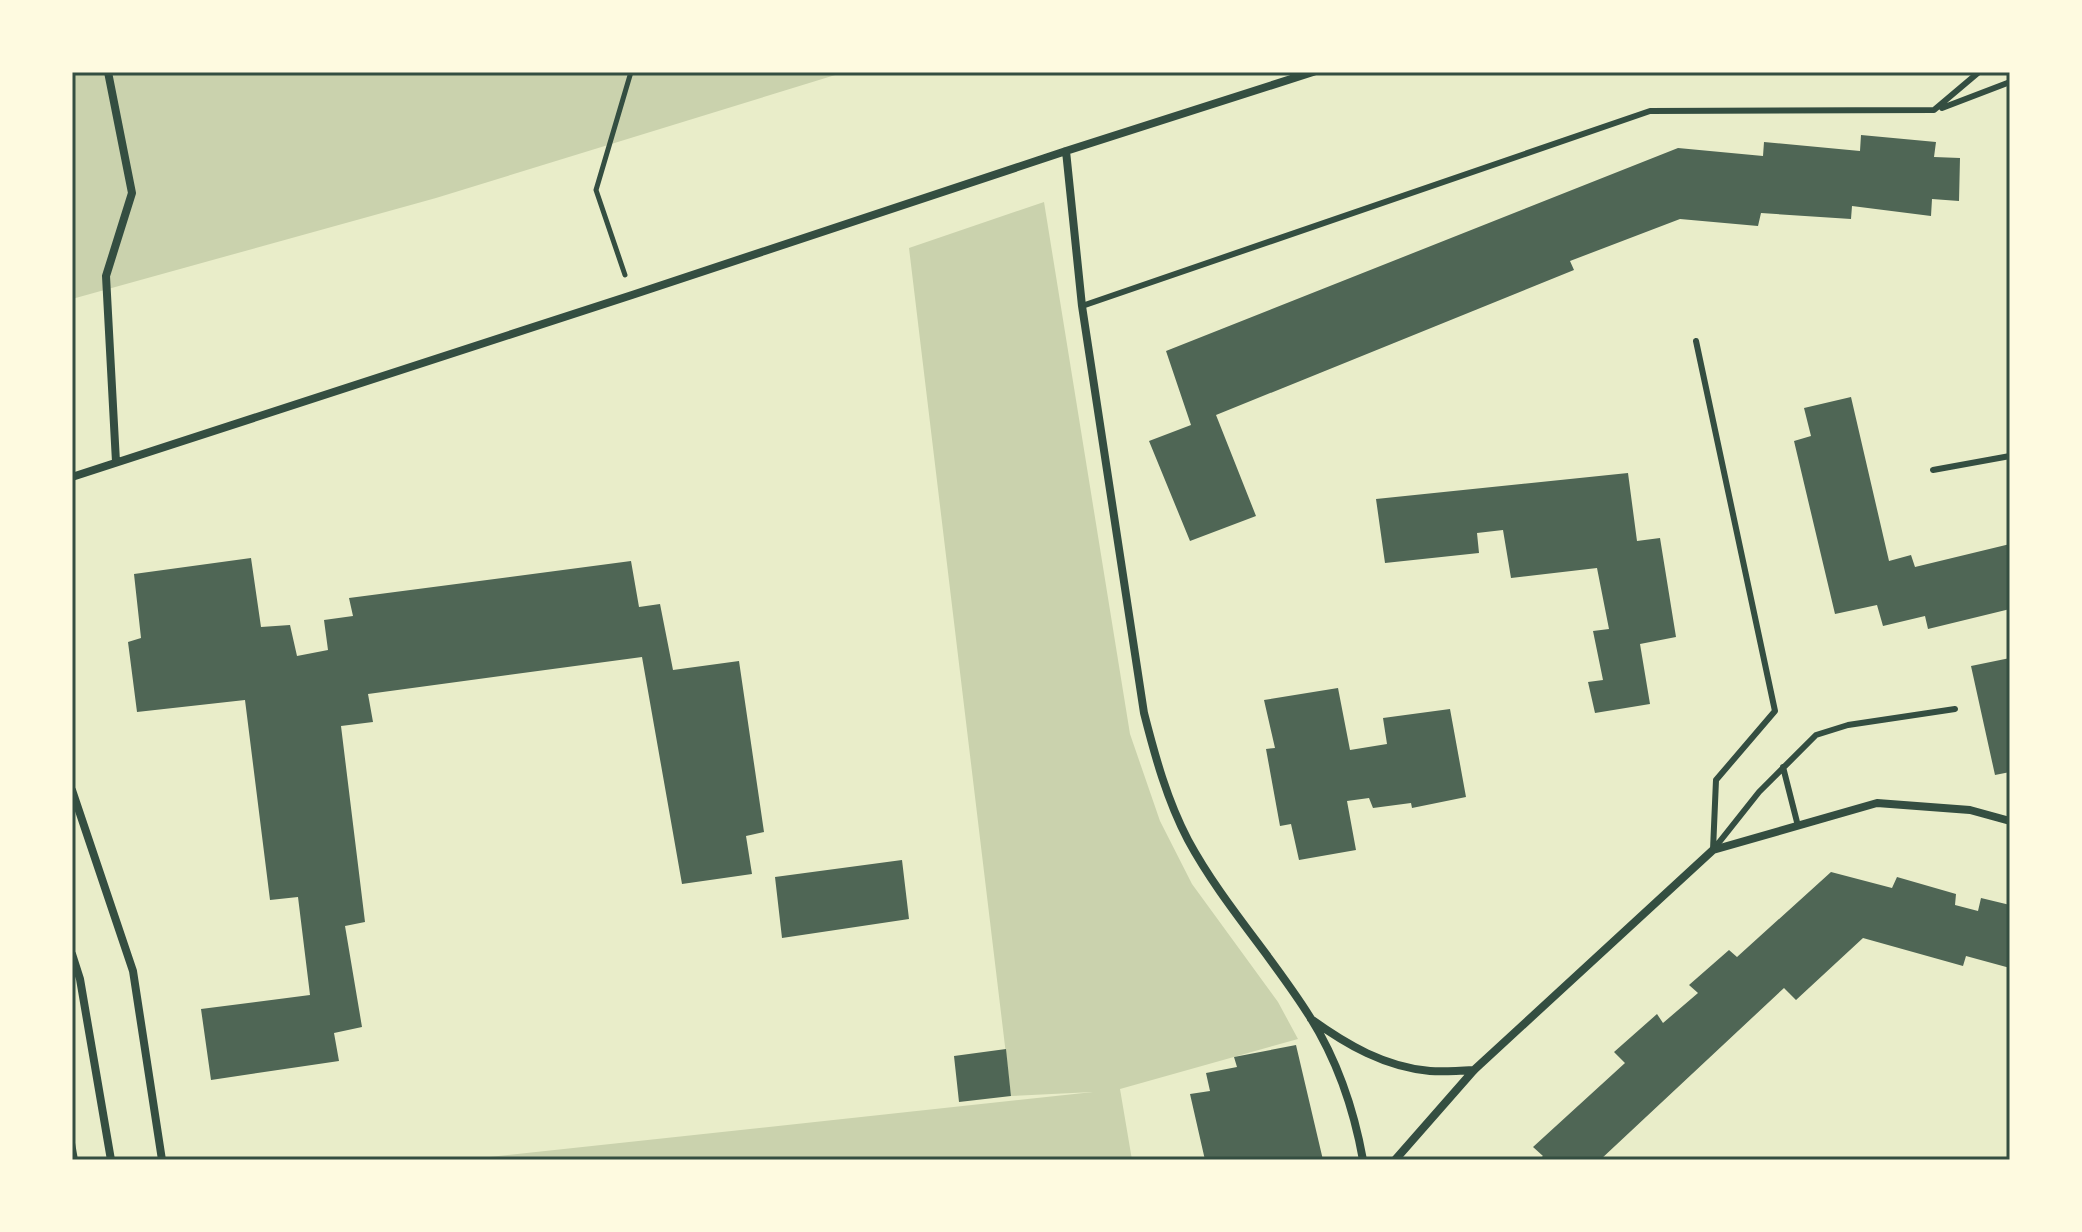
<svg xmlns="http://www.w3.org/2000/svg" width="2082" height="1232" font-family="Commissioner,sans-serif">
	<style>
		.green { fill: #cad2ad }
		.building { fill: #4f6655 }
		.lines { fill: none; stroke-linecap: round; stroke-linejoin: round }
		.path { stroke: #344e41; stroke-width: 5 }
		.service { stroke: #344e41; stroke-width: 6 }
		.minor { stroke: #344e41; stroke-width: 8 }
		.neatline { fill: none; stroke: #344e41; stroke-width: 3 }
	</style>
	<rect width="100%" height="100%" fill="#e9edc9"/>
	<!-- green -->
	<path class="green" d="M72 72H845L436 198 72 299Z
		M1044 202 1130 734 1160 821 1192 884 1278 1002 1298 1039 1120 1089 1132 1160H462L1093 1092 1011 1096 909 248Z"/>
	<!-- building -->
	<path class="building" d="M1861 135 1936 142 1934 157 1960 158 1959 201 1932 199 1931 216 1852 206 1851 219 1761 213 1758 226 1680 219 1570 261 1574 270 1216 415 1256 516 1190 541 1149 441 1191 425 1166 351 1678 148 1763 156 1764 142 1860 151Z
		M1851 397 1889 561 1911 555 1915 567 2010 544V609L1928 629 1925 616 1883 626 1877 605 1835 614 1794 441 1811 436 1804 408Z
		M1628 473 1637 541 1660 538 1676 637 1640 644 1650 704 1595 713 1588 682 1603 680 1593 631 1609 629 1597 568 1511 578 1503 530 1477 533 1479 553 1385 563 1376 499Z
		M251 558 261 627 290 625 297 656 328 650 324 620 353 616 349 598 631 561 639 607 660 604 673 670 739 661 764 832 746 836 752 874 682 884 642 657 368 694 373 722 341 726 365 922 345 926 362 1027 334 1033 339 1061 211 1080 201 1009 310 995 298 897 270 900 245 700 137 712 128 642 141 638 134 574Z
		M2010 658V772L1995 775 1971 666Z
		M1338 688 1350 750 1387 744 1383 718 1450 709 1466 797 1412 808 1411 803 1373 808 1369 798 1347 801 1356 850 1299 860 1291 824 1280 826 1266 749 1275 748 1264 700Z
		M902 860 909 919 782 938 775 877Z
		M1831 872 1892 888 1897 877 1956 894 1955 905 1978 911 1981 898 2010 905V968L1966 956 1963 966 1863 938 1796 1000 1784 988 1600 1160H1538L1543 1156 1533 1147 1625 1063 1614 1052 1657 1014 1663 1023 1698 993 1689 985 1729 950 1737 957Z
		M1296 1045 1323 1160H1205L1190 1094 1210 1091 1206 1073 1237 1067 1234 1057Z
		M1006 1049 1011 1096 959 1102 954 1056Z"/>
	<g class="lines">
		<!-- path -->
		<path class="path" d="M625 275 596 190 631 72"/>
		<!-- service -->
		<path class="service" d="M1942 108 2010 82
			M1082 306 1650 111 1934 110 1979 72
			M1696 341 1775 711 1716 780 1713 850 1759 792 1816 735 1848 725 1955 709
			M1933 470 2010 456
			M1783 767 1798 826
			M72 1143 75 1160"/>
		<!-- minor -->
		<path class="minor" d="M108 72 132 193 106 276 116 462
			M1066 151 1082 306 1144 713C1155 756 1167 800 1188 840 1222 903 1272 956 1310 1017 1337 1060 1354 1110 1363 1160
			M72 477 632 295 1066 151 1313 72
			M72 790 133 971 162 1160
			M72 954 80 979 111 1160
			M1311 1019C1347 1045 1385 1067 1430 1071 1444 1072 1459 1071 1474 1070
			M1395 1160 1474 1070 1713 850 1877 803 1970 810 2010 821"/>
	</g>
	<!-- border -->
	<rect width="2082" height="1232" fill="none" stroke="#fefae0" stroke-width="148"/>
	<rect x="74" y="74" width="1934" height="1084" class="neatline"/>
</svg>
